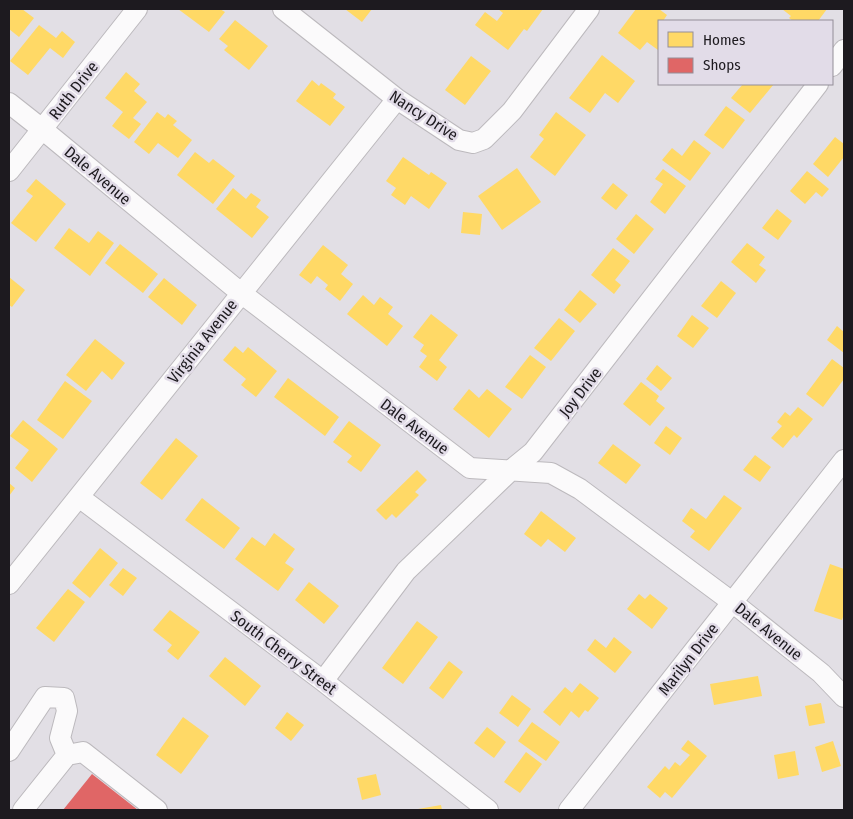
<svg xmlns="http://www.w3.org/2000/svg" width="853" height="819" font-family="'Fira Sans Condensed',sans-serif">
	<style>
		.homes { fill: #ffd966 }
		.shops { fill: #e06666 }
		.lines { fill: none; stroke-linecap: round; stroke-linejoin: round }
		.minor-casing { stroke: #bcb9bd; stroke-width: 22 }
		.minor { stroke: #fbfafb; stroke-width: 20 }
		.labels { text-anchor: middle; stroke-width: 5; stroke-linejoin: round; paint-order: stroke }
		.street-label { font-size: 16px; fill: #1d1a1f; stroke: #e2dce8 }
	</style>
	<rect width="100%" height="100%" fill="#e2dfe5"/>
	<!-- homes -->
	<path class="homes" d="M9 9H22L34 18 19 37 9 29Z
		M178 9H220L225 12 209 32Z
		M345 9H372L362 22Z
		M498 9H543L527 31 524 29 508 50 475 25 485 12 497 21 503 13Z
		M636 9H659L667 15 663 21H659L658 50 647 42 640 50 618 33Z
		M782 9H827L818 21H793L789 18 791 16Z
		M235 20 268 46 249 70 224 50 228 46 219 39Z
		M39 25 56 38 62 31 75 42 63 58 50 48 28 75 10 61Z
		M602 55 635 81 618 103 605 93 590 113 569 98Z
		M471 56 491 71 465 105 445 90Z
		M126 72 140 84 134 91 147 102 133 118 141 124 129 139 112 126 123 112 105 98Z
		M312 80 319 86 321 83 336 94 333 98 345 107 330 126 296 101Z
		M743 84H774L750 113 731 98Z
		M726 106 745 120 723 149 704 135Z
		M157 112 165 118 168 114 177 121 173 125 192 140 178 158 158 143 149 154 134 142Z
		M556 112 586 135 555 176 530 157 544 139 539 135Z
		M835 137 844 144V157L828 177 813 164Z
		M694 140 711 153 690 181 662 160 672 148 682 156Z
		M195 152 209 163 213 159 235 176 213 204 177 175Z
		M403 157 429 175 431 172 447 183 429 209 411 196 405 205 391 195 396 188 386 181Z
		M517 168 541 202 502 230 478 196Z
		M663 169 686 186 665 214 650 202 663 184 655 179Z
		M807 171 829 189 822 197 816 192 805 204 790 191Z
		M36 179 66 204 36 242 11 223 33 196 26 191Z
		M613 183 628 195 616 210 601 198Z
		M233 188 246 199 251 193 261 200 256 207 269 217 252 238 216 209Z
		M777 209 792 221 778 240 762 228Z
		M463 212 482 214 480 235 461 233Z
		M636 214 654 229 634 254 616 239Z
		M69 228 89 243 98 231 114 243 90 276 54 248Z
		M747 243 765 257 759 265 766 270 756 283 731 262Z
		M120 244 158 274 143 293 105 263Z
		M323 245 348 265 341 274 353 284 340 301 325 289 328 285 317 276 311 284 299 275Z
		M613 248 630 261 615 280 621 285 614 294 591 275Z
		M9 277 25 290 12 307 9 305Z
		M164 278 197 305 182 325 148 297Z
		M721 281 736 293 717 318 701 306Z
		M580 290 597 304 580 323 564 310Z
		M363 295 374 305 380 297 393 307 388 314 403 326 387 346 347 314Z
		M431 314 458 335 439 360 447 367 437 381 419 367 427 356 420 351 424 345 413 337Z
		M692 315 709 328 693 348 677 336Z
		M559 318 575 331 551 361 534 348Z
		M837 326 844 332V353L827 340Z
		M95 339 125 363 112 380 102 371 86 391 66 375Z
		M235 346 243 353 248 347 277 371 256 397 241 385 246 379 223 360Z
		M530 355 546 367 522 399 505 387Z
		M832 359 844 368V379L823 407 806 394Z
		M657 365 672 378 661 391 646 379Z
		M288 378 339 417 325 436 274 397Z
		M65 381 92 401 63 439 37 420Z
		M641 382 659 396 656 401 665 408 650 426 623 404Z
		M469 389 479 398 487 389 512 409 489 438 453 409Z
		M798 407 813 419 797 438 794 435 783 448 771 438 782 426 777 422 785 412 790 416Z
		M23 420 58 449 32 482 15 468 29 450 10 436Z
		M349 421 381 445 361 472 347 462 352 456 333 442Z
		M666 426 682 438 670 455 654 443Z
		M176 438 198 456 162 500 140 483Z
		M613 444 641 465 626 484 598 463Z
		M755 455 771 467 760 482 743 470Z
		M417 470 427 480 415 492 419 495 396 518 392 514 386 520 376 510Z
		M9 483 15 488 9 496Z
		M724 495 742 508 709 551 690 537 695 531 682 521 691 508 706 519Z
		M202 498 240 528 224 549 185 520Z
		M541 511 576 538 565 552 548 539 541 547 524 534Z
		M274 533 295 549 285 563 294 569 278 591 235 559 252 537 265 546Z
		M100 548 118 563 90 598 72 583Z
		M830 564 844 569V614L842 620 814 611Z
		M123 568 137 578 123 596 109 585Z
		M309 582 339 606 324 624 295 600Z
		M68 589 85 602 54 642 36 628Z
		M639 594 645 599 650 594 668 608 652 629 627 609Z
		M170 610 200 632 178 660 167 651 172 645 153 630Z
		M417 621 438 637 403 684 382 668Z
		M614 637 632 652 615 673 587 650 595 639 606 648Z
		M225 657 261 686 245 706 209 676Z
		M449 661 463 672 443 699 429 688Z
		M758 676 762 696 714 705 710 684Z
		M580 683 599 698 588 712 585 710 579 718 571 711 560 726 543 712 565 687 572 693Z
		M512 695 531 709 518 727 499 713Z
		M821 703 825 723 809 726 805 706Z
		M287 712 304 725 291 741 275 728Z
		M183 717 209 736 181 774 156 755Z
		M532 722 560 742 546 761 518 741Z
		M487 727 506 742 494 758 474 743Z
		M688 740 707 756 672 798 665 792 660 798 647 787 665 766 669 770 675 762 680 766 690 755 681 749Z
		M833 741 841 766 822 772 815 747Z
		M795 751 799 775 778 779 774 755Z
		M526 752 542 764 520 793 504 782Z
		M376 774 381 795 362 800 357 778Z
		M441 805 442 810H418V809Z"/>
	<!-- shops -->
	<path class="shops" d="M92 774 138 810H63Z"/>
	<g class="lines">
		<defs>
			<path id="minor" d="M283 9 397 99 459 140 473 143 484 139 512 111 589 9
				M832 66 844 50
				M9 103 42 129 241 293 470 468 551 473 580 489 732 602 821 673 844 697
				M9 171 137 9
				M79 497 323 681 488 810
				M9 584 397 99
				M323 681 406 571 511 470 533 452 818 84
				M9 751 45 697 64 698 67 711 60 738 67 755
				M23 810 67 755 83 752 157 810
				M569 810 844 460"/>
		</defs>
		<!-- minor casing -->
		<use href="#minor" class="minor-casing"/>
		<!-- minor -->
		<use href="#minor" class="minor"/>
	</g>
	<g class="labels">
		<!-- street labels -->
		<g class="street-label">
			<text transform="translate(73 90) rotate(-52)" y="6">Ruth Drive</text>
			<text transform="translate(424 115) rotate(33)" y="6">Nancy Drive</text>
			<text transform="translate(98 175) rotate(40)" y="6">Dale Avenue</text>
			<text transform="translate(202 341) rotate(-52)" y="6">Virginia Avenue</text>
			<text transform="translate(580 392) rotate(-52)" y="6">Joy Drive</text>
			<text transform="translate(415 426) rotate(37)" y="6">Dale Avenue</text>
			<text transform="translate(769 631) rotate(39)" y="6">Dale Avenue</text>
			<text transform="translate(284 652) rotate(37)" y="6">South Cherry Street</text>
			<text transform="translate(688 659) rotate(-52)" y="6">Marilyn Drive</text>
		</g>
	</g>
	<!-- border -->
	<rect width="853" height="819" fill="none" stroke="#1d1a1f" stroke-width="20"/>
	<!-- legend -->
	<rect x="658" y="20" width="175" height="65" fill="#e2dce8" stroke="#938e98"/>
	<rect x="668" y="32" width="25" height="15" fill="#ffd966" stroke="#938e98"/>
	<text x="703" y="45" font-size="15" fill="#1d1a1f">Homes</text>
	<rect x="668" y="58" width="25" height="15" fill="#e06666" stroke="#938e98"/>
	<text x="703" y="70" font-size="15" fill="#1d1a1f">Shops</text>
</svg>
